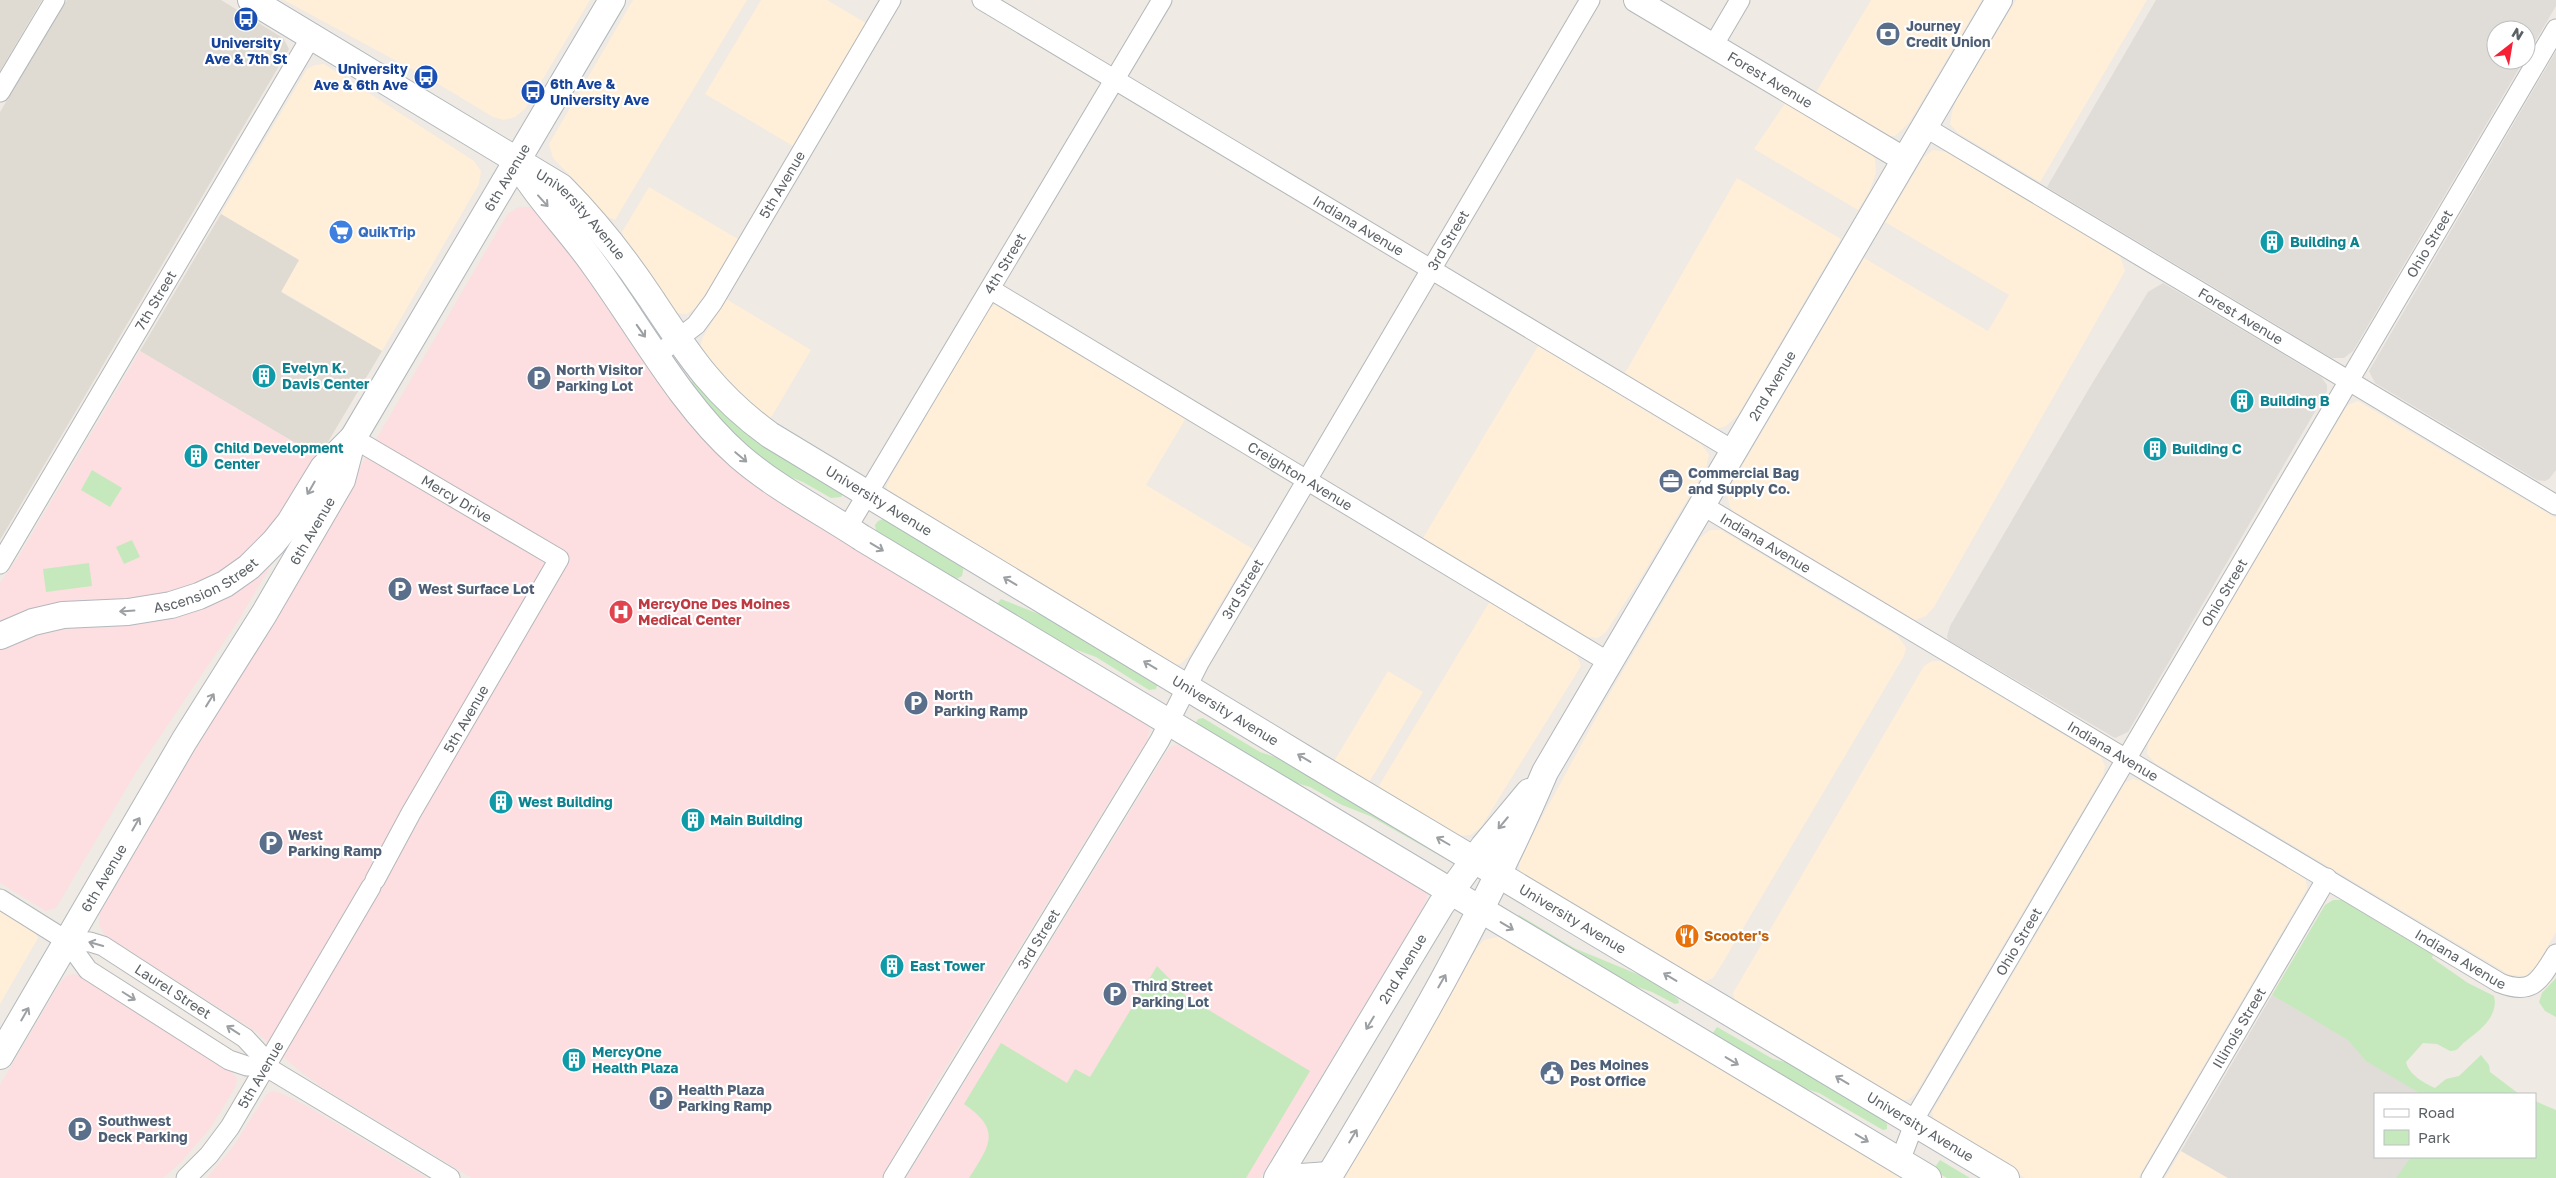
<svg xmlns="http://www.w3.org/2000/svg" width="2556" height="1178" font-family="'Golos Text',sans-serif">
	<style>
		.commercial { fill: #ffefd8 }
		.industrial { fill: #e0dcd8 }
		.education { fill: #dfdad2 }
		.medical { fill: #fddee1 }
		.green { fill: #c5e9bd }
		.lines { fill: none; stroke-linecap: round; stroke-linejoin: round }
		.minor-casing { stroke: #b4b8bb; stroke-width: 21 }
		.tertiary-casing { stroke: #b4b8bb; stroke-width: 26 }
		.secondary-casing { stroke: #b2b8bc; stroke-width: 28 }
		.minor { stroke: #fff; stroke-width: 19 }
		.tertiary { stroke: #fff; stroke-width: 24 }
		.secondary { stroke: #fff; stroke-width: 26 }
		.oneway { stroke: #9da0a3 }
		.labels { text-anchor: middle; stroke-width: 4.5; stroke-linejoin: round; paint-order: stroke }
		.service-label { font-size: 14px; font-weight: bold; fill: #4e5e75; stroke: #fff; text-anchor: start }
		.transit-label { font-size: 14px; font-weight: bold; fill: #164399; stroke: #fff }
		.street-label { font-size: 14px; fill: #5b6165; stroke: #fff }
		.shop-label { font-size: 14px; font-weight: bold; fill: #366cbe; stroke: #fff; text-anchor: start }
		.culture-label { font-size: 14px; font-weight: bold; fill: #0d838f; stroke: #fff; text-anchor: start }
		.health-label { font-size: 14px; font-weight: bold; fill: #be3a42; stroke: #fff; text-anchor: start }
		.food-label { font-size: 14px; font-weight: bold; fill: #c56008; stroke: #fff; text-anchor: start }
	</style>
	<rect width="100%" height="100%" fill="#efeae3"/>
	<!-- commercial -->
	<path class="commercial" d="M284 0H590L525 109 515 117 504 120 493 117 435 82Z
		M633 0H747L615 220 606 216 582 188 553 158 549 144Z
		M761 0H827L866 23 793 146 705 94Z
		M1871 0H1982L1909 123 1895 136H1886L1815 94Z
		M2016 0H2147L2040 182 1958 133 1950 124 1952 112 1957 99Z
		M324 64 474 161 481 171 479 184 382 351 281 291 299 260 221 214 307 69 315 65Z
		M1786 102 1871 153 1875 159 1876 173 1870 190 1858 210 1754 149Z
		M1933 150 1947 152 2120 256 2125 271 1934 607 1926 616 1915 620 1733 511 1730 507 1727 495 1732 483 1864 258 1988 331 2009 295 1885 222 1924 157Z
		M1737 178 1841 239 1738 415 1726 426 1716 429 1625 373Z
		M649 187 738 239 709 289 695 308 687 314 673 313 623 237 622 232Z
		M726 299 811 350 769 421 731 389 700 347 703 337Z
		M996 304 1186 418 1146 485 1253 549 1189 656 1180 664 1174 665 887 492V485L890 478 989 309Z
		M1538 346 1702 445 1709 455 1706 468 1642 576 1606 632 1598 638 1588 637 1423 538Z
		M2358 401 2556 518V932L2536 966 2525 976 2510 975 2155 763 2147 754 2148 742 2345 409 2348 405Z
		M1710 530H1721L1898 636 1906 648 1904 656 1722 964 1713 978 1704 982 1520 873 1519 863 1536 828 1603 705 1701 537Z
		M1490 601 1576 653 1581 666 1481 827 1471 835 1457 836 1377 789Z
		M1932 661H1941L2101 757 2105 766 2103 776 1916 1093 1909 1099 1900 1101 1735 1002 1733 993 1924 666Z
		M1388 671 1423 692 1368 784 1333 763Z
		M2132 779 2141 781 2296 873 2306 880 2307 889 2138 1178H2025L1938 1126 1934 1122 1932 1112 2125 783Z
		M0 910 35 932 38 938 0 1004Z
		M1497 937H1504L1910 1178H1342L1475 950 1484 940Z
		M2181 1151 2228 1178H2165Z"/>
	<!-- industrial -->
	<path class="industrial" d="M2156 0H2556V6L2526 57V30H2496V60H2524L2353 351 2344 358H2332L2047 187Z
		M2556 51V470L2549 479 2545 481 2537 480 2375 383 2369 371Z
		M2163 283 2321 377 2327 385V391L2128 732 2115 738 1948 640 1947 636 1950 626 2090 387 2148 292Z
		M2272 995 2441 1094H2375V1157H2413L2400 1178H2228L2181 1151Z"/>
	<!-- education -->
	<path class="education" d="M0 0H42L0 71Z
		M67 0H221L283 38 289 49 0 540V112Z
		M221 214 299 260 281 292 382 351 319 457 140 351Z"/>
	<!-- medical -->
	<path class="medical" d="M519 207H530L542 214 691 419 1147 723 1150 728 1147 740 930 1093 881 1178H472L320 1086 296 1068 254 1030 105 935 99 925 100 913 507 215Z
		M140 351 319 457 259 544 223 572 181 592 0 625V583L19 556Z
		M274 560 238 621 136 772 56 908 46 911 0 883V646Z
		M1182 744 1425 891 1427 896 1423 908 1260 1178H906L1166 753 1172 746Z
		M73 974 82 976 231 1071 237 1078 236 1086 211 1127 182 1161 163 1178H0V1085L60 983 65 977Z
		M272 1091 280 1093 307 1106 427 1178H207L233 1147 266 1095Z"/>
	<!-- green -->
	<path class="green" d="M696 379 843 494 841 497 831 498 803 482 780 473 753 455 688 384Z
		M92 470 122 488 110 507 81 490Z
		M886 518 964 565 962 576 955 580 877 535 875 525 878 521Z
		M132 540 140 557 124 564 116 547Z
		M89 563 92 586 46 592 43 569Z
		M1001 599 1054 620 1158 682 1156 689 1149 690 1096 657 1056 642 997 604Z
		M1203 718 1260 752 1296 764 1433 848 1444 858 1370 816 1342 805 1310 787 1283 779 1195 724 1198 719Z
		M2333 900H2342L2433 955 2432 958 2468 983 2494 996C2499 1016 2480 1030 2466 1041 2459 1046 2459 1051 2450 1051L2437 1044 2423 1043 2406 1062C2409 1075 2424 1083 2435 1088L2446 1079 2459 1076 2481 1055 2489 1065 2490 1072 2519 1094H2421L2366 1061 2348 1040 2272 995 2325 905Z
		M1519 915 1574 948 1654 981 1678 999 1679 1003 1675 1004 1652 992 1615 979 1517 917Z
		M1157 966 1187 997 1310 1071 1246 1178H969C990 1145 1002 1130 964 1104L1001 1043 1067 1083 1075 1069 1090 1077Z
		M2556 978V1017L2545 1011 2539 1002 2542 993Z
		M1717 1027 1773 1059 1789 1063 1883 1119 1887 1124V1129L1883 1130 1819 1093 1797 1086 1712 1034Z
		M2535 1101 2556 1110V1178H2396L2411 1157H2535Z
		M1940 1160 1970 1178H1947L1933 1170Z"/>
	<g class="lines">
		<defs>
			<g id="minor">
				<path id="s1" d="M982 0 1734 451"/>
				<path d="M1713 46 1740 0"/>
				<path d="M0 92 55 0"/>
				<path id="s2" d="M1925 127 2556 505"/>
				<path id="s3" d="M990 289 1610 663"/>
				<path id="s4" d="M657 355 696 325 713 302 891 0"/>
				<path id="s5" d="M353 438 559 559 411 813 375 880"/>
				<path id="s6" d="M1702 505 2500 983C2533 996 2540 980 2556 954"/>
				<path id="s7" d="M847 528 1162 0"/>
				<path id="s8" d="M0 564 311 37"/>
				<path d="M0 899 67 941 88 970 229 1060 247 1066H265"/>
				<path id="s9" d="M67 941 90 942 103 946 245 1038 258 1052 265 1066 450 1178"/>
				<path id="s10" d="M1900 1161 1919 1111 2556 29"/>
				<path id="s11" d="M186 1178 209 1155 230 1127 371 887"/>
				<path id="s12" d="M893 1178 1160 740 1199 663 1590 0"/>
				<path id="s13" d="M2151 1178 2327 878"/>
			</g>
			<g id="tertiary">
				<path id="s14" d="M1636 0 1905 160"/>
			</g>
			<g id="secondary">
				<path id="s15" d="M251 0 561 187C594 220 624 258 650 297 688 354 713 394 770 435L1317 766 2006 1178"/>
				<path d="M516 161C538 199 570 230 595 266 640 328 682 406 739 456 776 488 821 511 862 538L1928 1178"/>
				<path id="s16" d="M0 636 33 622 63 615 128 612 171 605 199 596 225 584 249 567 274 542 290 522 323 468 353 438"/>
				<path id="s17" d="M0 1056 184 741 264 614 342 480 353 438 612 0"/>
				<path id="s18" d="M1277 1178 1441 905 1484 846 1529 792"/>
				<path d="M1287 1178 1329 1175"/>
				<path id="s19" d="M1328 1178C1407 1047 1485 914 1545 772L1999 0"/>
			</g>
		</defs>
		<!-- minor casing -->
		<use href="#minor" class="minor-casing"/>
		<!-- tertiary casing -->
		<use href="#tertiary" class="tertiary-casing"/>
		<!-- secondary casing -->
		<use href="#secondary" class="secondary-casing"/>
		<!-- minor -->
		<use href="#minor" class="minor"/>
		<!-- tertiary -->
		<use href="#tertiary" class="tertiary"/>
		<!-- secondary -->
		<use href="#secondary" class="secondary"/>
	</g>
	<!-- one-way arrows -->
	<defs><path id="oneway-shaft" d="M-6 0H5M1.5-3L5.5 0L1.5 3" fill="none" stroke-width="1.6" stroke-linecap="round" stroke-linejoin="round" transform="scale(1.25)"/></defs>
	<g class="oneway">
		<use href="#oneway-shaft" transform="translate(543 201) rotate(48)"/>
		<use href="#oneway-shaft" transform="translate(641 331) rotate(55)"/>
		<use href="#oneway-shaft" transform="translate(741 457) rotate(40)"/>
		<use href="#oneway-shaft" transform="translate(311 488) rotate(120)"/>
		<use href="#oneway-shaft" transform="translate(877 547) rotate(31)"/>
		<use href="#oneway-shaft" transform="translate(1010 581) rotate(-149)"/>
		<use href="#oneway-shaft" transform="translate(127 611) rotate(176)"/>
		<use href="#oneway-shaft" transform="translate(1150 665) rotate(-149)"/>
		<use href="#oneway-shaft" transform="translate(210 700) rotate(-58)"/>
		<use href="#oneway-shaft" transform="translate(1304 758) rotate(-149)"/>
		<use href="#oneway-shaft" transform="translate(1503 823) rotate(130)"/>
		<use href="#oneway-shaft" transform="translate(136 824) rotate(-60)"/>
		<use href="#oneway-shaft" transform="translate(1443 841) rotate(-150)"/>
		<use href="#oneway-shaft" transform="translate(1507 926) rotate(31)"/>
		<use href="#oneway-shaft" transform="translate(96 944) rotate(-164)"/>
		<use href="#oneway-shaft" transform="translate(1670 977) rotate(-149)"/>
		<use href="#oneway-shaft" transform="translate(1442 981) rotate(-60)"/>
		<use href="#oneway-shaft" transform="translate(129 996) rotate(32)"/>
		<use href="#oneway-shaft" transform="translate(25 1014) rotate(-60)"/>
		<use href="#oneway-shaft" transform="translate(1370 1023) rotate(121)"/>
		<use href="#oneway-shaft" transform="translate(233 1030) rotate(-147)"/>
		<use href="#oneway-shaft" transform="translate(1732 1061) rotate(31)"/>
		<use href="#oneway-shaft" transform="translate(1842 1080) rotate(-149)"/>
		<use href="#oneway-shaft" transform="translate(1353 1136) rotate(-59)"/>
		<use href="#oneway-shaft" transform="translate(1862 1138) rotate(31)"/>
	</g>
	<!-- icons -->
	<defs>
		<symbol id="bus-disc" viewBox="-11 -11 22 22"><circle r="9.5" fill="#1a4fb4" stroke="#fff"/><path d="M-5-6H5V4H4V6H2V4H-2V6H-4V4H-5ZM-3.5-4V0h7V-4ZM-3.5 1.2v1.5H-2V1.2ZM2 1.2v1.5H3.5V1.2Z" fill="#fff"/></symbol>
		<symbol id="bank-disc" viewBox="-11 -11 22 22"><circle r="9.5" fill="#5c6f8a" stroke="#fff"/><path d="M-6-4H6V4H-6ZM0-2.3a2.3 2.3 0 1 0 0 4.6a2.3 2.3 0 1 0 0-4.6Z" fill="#fff"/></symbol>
		<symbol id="supermarket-disc" viewBox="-11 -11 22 22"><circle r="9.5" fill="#3f7fe0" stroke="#fff"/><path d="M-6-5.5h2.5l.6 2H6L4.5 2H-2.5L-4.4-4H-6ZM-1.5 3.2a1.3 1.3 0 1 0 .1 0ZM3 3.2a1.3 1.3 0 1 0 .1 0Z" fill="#fff"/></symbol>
		<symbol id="building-disc" viewBox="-11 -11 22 22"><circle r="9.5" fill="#0f9aa8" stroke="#fff"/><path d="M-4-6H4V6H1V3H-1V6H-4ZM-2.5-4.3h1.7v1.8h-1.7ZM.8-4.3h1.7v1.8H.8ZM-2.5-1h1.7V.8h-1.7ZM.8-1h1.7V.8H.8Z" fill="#fff"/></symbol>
		<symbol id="parking-disc" viewBox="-11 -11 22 22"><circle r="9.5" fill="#5c6f8a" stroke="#fff"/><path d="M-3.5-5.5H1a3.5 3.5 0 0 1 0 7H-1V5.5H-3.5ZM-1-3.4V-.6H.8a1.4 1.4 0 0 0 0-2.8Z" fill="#fff"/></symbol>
		<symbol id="office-disc" viewBox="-11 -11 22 22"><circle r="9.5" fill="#5c6f8a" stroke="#fff"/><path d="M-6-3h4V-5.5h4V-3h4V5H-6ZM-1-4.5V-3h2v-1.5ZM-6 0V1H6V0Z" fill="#fff"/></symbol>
		<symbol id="hospital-disc" viewBox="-11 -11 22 22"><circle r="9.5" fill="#e0444e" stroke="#fff"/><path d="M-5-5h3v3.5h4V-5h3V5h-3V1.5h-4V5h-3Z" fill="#fff"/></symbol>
		<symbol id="restaurant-disc" viewBox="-11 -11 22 22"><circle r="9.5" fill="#e8710a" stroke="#fff"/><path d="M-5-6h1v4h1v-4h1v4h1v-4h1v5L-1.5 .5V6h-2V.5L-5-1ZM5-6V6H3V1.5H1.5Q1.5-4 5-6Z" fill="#fff"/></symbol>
		<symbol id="civic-disc" viewBox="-11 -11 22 22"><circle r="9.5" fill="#5c6f8a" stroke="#fff"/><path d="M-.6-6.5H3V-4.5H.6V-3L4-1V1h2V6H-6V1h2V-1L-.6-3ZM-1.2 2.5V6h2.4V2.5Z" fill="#fff"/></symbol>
	</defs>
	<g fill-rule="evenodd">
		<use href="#bus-disc" x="232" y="5" width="28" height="28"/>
		<use href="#bank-disc" x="1874" y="20" width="28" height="28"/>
		<use href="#bus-disc" x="412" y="63" width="28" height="28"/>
		<use href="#bus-disc" x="519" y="78" width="28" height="28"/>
		<use href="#supermarket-disc" x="327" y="218" width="28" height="28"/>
		<use href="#building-disc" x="2258" y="228" width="28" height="28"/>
		<use href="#building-disc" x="250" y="362" width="28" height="28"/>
		<use href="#parking-disc" x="525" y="364" width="28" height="28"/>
		<use href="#building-disc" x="2228" y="387" width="28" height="28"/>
		<use href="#building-disc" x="2141" y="435" width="28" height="28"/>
		<use href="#building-disc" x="182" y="442" width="28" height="28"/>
		<use href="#office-disc" x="1657" y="467" width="28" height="28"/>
		<use href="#parking-disc" x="386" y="575" width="28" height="28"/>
		<use href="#hospital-disc" x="607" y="598" width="28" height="28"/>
		<use href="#parking-disc" x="902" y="689" width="28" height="28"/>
		<use href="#building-disc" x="487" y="788" width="28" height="28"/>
		<use href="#building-disc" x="679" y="806" width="28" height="28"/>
		<use href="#parking-disc" x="257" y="829" width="28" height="28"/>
		<use href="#restaurant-disc" x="1673" y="922" width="28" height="28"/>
		<use href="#building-disc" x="878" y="952" width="28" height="28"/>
		<use href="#parking-disc" x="1101" y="980" width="28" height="28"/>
		<use href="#building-disc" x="560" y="1046" width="28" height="28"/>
		<use href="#civic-disc" x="1538" y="1059" width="28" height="28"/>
		<use href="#parking-disc" x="647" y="1084" width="28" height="28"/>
		<use href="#parking-disc" x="66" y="1115" width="28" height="28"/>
	</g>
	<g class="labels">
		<!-- service labels -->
		<g class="service-label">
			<text x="1906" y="31">Journey<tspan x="1906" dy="16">Credit Union</tspan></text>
			<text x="556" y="375">North Visitor<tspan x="556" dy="16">Parking Lot</tspan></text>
			<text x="1688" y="478">Commercial Bag<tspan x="1688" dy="16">and Supply Co.</tspan></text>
			<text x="418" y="594">West Surface Lot</text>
			<text x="934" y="700">North<tspan x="934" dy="16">Parking Ramp</tspan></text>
			<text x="288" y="840">West<tspan x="288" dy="16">Parking Ramp</tspan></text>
			<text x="1132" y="991">Third Street<tspan x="1132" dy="16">Parking Lot</tspan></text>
			<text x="1570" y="1070">Des Moines<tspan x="1570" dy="16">Post Office</tspan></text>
			<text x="678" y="1095">Health Plaza<tspan x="678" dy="16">Parking Ramp</tspan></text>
			<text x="98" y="1126">Southwest<tspan x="98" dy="16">Deck Parking</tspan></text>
		</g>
		<!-- transit labels -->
		<g class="transit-label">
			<text x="246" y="48">University<tspan x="246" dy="16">Ave &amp; 7th St</tspan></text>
			<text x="408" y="74" text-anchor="end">University<tspan x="408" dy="16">Ave &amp; 6th Ave</tspan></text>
			<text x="550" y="89" text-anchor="start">6th Ave &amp;<tspan x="550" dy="16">University Ave</tspan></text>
		</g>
		<!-- street labels -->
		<g class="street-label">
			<text dy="5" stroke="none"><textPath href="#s14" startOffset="156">Forest Avenue</textPath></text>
			<text dy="5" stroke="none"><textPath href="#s17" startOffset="1016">6th Avenue</textPath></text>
			<text dy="5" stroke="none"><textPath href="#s4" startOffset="214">5th Avenue</textPath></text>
			<text dy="5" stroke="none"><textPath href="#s15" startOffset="395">University Avenue</textPath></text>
			<text dy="5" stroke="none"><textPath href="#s1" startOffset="439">Indiana Avenue</textPath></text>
			<text dy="5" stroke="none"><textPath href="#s12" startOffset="1090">3rd Street</textPath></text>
			<text dy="5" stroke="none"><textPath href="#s10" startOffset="1060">Ohio Street</textPath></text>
			<text dy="5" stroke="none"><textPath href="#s7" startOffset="308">4th Street</textPath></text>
			<text dy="5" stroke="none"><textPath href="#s8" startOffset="306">7th Street</textPath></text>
			<text dy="5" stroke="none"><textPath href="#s2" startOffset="368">Forest Avenue</textPath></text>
			<text dy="5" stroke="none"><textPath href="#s19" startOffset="909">2nd Avenue</textPath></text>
			<text dy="5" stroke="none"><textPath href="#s3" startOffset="362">Creighton Avenue</textPath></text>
			<text dy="5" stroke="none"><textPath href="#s5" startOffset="120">Mercy Drive</textPath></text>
			<text dy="5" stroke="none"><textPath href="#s15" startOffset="815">University Avenue</textPath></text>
			<text dy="5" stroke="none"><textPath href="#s17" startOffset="611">6th Avenue</textPath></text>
			<text dy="5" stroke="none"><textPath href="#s6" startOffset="74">Indiana Avenue</textPath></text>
			<text dy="5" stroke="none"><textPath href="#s16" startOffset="215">Ascension Street</textPath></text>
			<text dy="5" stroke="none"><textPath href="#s12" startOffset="685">3rd Street</textPath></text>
			<text dy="5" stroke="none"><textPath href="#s10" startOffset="655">Ohio Street</textPath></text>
			<text dy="5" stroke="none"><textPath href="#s15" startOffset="1220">University Avenue</textPath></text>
			<text transform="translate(466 719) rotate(-60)" y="5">5th Avenue</text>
			<text dy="5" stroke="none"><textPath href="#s6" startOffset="479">Indiana Avenue</textPath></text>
			<text dy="5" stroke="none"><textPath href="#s17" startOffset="206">6th Avenue</textPath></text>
			<text dy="5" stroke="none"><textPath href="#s15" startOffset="1625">University Avenue</textPath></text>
			<text dy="5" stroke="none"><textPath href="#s12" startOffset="280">3rd Street</textPath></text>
			<text dy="5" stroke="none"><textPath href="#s10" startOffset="250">Ohio Street</textPath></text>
			<text dy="5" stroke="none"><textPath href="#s6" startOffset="884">Indiana Avenue</textPath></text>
			<text dy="5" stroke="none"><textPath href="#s18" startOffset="244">2nd Avenue</textPath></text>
			<text dy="5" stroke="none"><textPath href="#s9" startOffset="120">Laurel Street</textPath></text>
			<text dy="5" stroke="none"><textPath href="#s13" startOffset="174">Illinois Street</textPath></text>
			<text dy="5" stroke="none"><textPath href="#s11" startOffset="128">5th Avenue</textPath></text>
			<text dy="5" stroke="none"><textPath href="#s15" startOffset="2030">University Avenue</textPath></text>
		</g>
		<!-- shop labels -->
		<g class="shop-label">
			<text x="358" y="237">QuikTrip</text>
		</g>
		<!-- culture labels -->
		<g class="culture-label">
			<text x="2290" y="247">Building A</text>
			<text x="282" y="373">Evelyn K.<tspan x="282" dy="16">Davis Center</tspan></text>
			<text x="2260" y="406">Building B</text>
			<text x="214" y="453">Child Development<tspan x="214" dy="16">Center</tspan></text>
			<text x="2172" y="454">Building C</text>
			<text x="518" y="807">West Building</text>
			<text x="710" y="825">Main Building</text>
			<text x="910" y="971">East Tower</text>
			<text x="592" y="1057">MercyOne<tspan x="592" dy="16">Health Plaza</tspan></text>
		</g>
		<!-- health labels -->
		<g class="health-label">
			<text x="638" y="609">MercyOne Des Moines<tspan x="638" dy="16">Medical Center</tspan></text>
		</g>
		<!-- food labels -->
		<g class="food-label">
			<text x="1704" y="941">Scooter's</text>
		</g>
	</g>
	<!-- legend -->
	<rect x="2374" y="1093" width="162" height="65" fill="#ffffff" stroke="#bdc0c1"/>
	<rect x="2384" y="1109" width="25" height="8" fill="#ffffff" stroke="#bdc0c1"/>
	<text x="2418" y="1118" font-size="15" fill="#5b6165">Road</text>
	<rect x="2384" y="1130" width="25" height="15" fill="#c5e9bd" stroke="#bdc0c1"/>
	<text x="2418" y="1143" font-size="15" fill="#5b6165">Park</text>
	<!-- north arrow -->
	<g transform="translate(2511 45) rotate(31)"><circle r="24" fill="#ffffff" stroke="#bdc0c1"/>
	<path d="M0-4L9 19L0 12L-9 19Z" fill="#f72137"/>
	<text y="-8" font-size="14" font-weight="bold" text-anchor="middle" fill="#5b6165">N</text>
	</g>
</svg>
